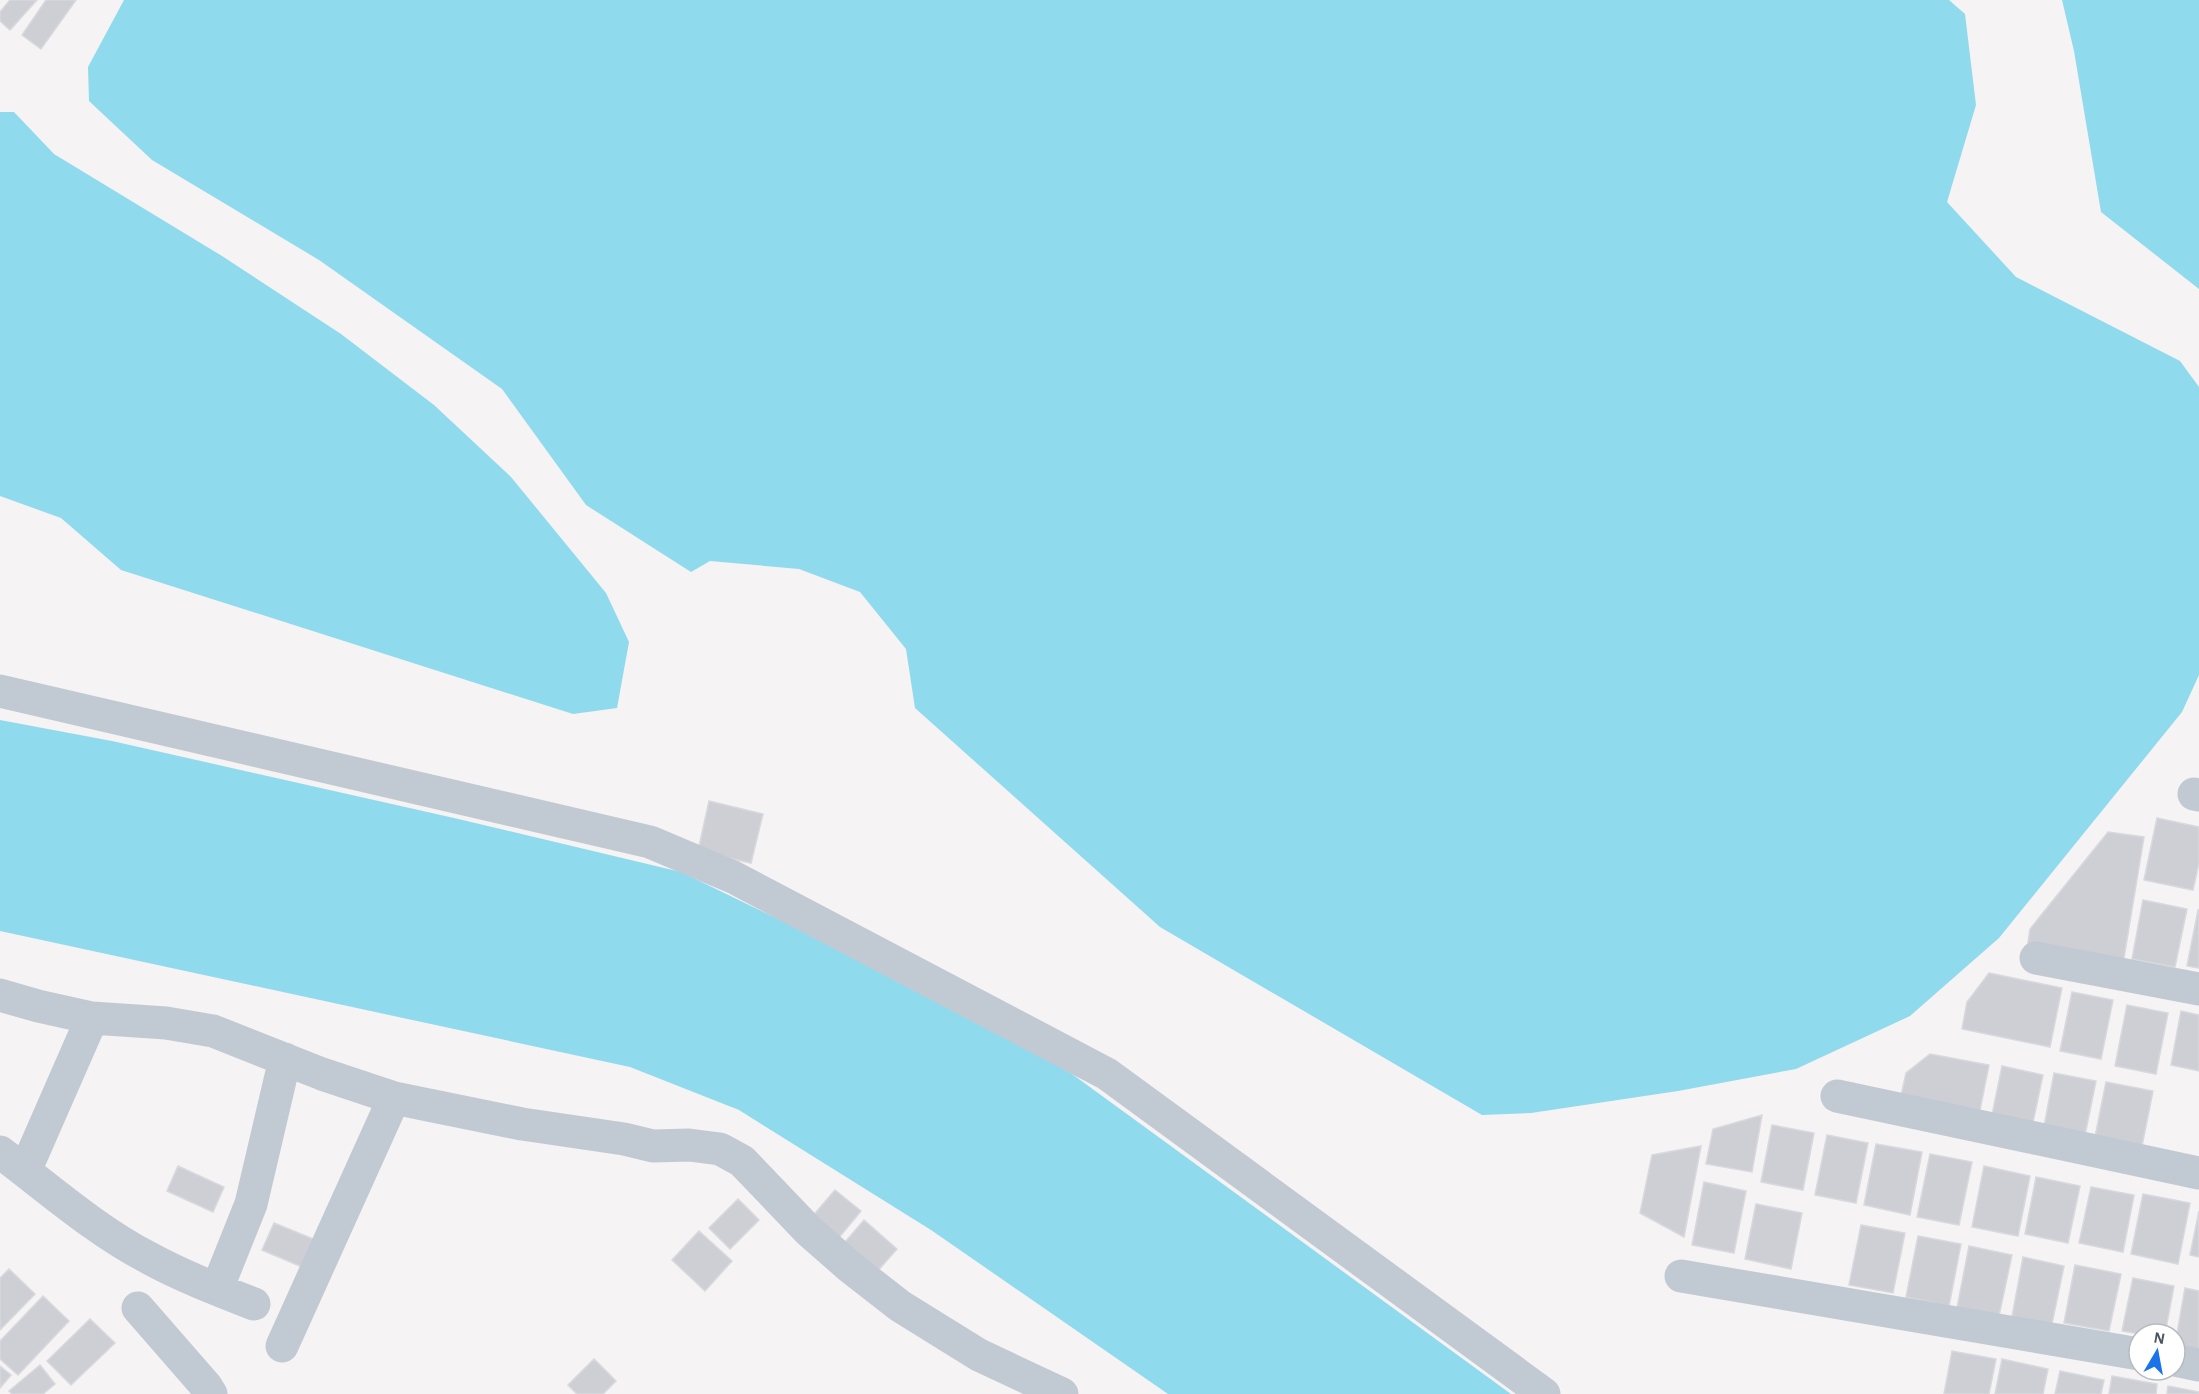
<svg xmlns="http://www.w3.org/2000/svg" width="2199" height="1394" font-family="'Alegreya Sans',sans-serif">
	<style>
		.water { fill: #90daee }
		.building { fill: #cdcfd5; stroke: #d7d9de; stroke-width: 1.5 }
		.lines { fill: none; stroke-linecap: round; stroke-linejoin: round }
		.street { stroke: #c1cad2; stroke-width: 33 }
	</style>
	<rect width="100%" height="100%" fill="#f5f3f3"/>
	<!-- water -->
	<path class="water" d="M124 0H1949L1965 14 1976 105 1947 202 2016 277 2180 361 2199 387V675L2182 712 1999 938 1910 1016 1796 1069 1678 1091 1531 1113 1482 1115 1160 927 915 708 906 649 860 592 799 569 710 561 691 572 586 505 502 389 319 260 152 160 89 101 88 67Z
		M2062 0H2199V289L2101 212 2074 51Z
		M0 112H14L54 154 222 256 341 334 434 405 511 477 606 593 629 642 617 708 573 714 121 570 61 518 0 496Z
		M0 720 112 741 454 818 681 872 908 982 1061 1066 1511 1394H1168L931 1230 739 1110 630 1067 0 931Z"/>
	<!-- building -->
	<path class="building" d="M10 0H37L10 30 0 21V12Z
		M46 0H76L41 49 22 35Z
		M709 801 763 814 751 863 698 851Z
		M2157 818 2199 827V863L2193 890 2144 880Z
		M2108 832 2144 837 2123 964 2027 949 2030 929Z
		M2143 900 2187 909 2175 967 2132 959Z
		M2198 910H2199V968L2187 966Z
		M1989 973 2062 988 2050 1047 1962 1029 1967 1002Z
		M2072 992 2113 1000 2101 1059 2060 1051Z
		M2127 1005 2168 1013 2156 1074 2115 1066Z
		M2181 1011 2199 1015V1071L2171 1065Z
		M1930 1054 1989 1065 1978 1120 1899 1105 1906 1073Z
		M2002 1066 2043 1075 2032 1127 1991 1120Z
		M2054 1073 2096 1081 2084 1140 2043 1132Z
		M2106 1082 2153 1091 2141 1151 2094 1142Z
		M1762 1115 1752 1172 1706 1164 1713 1129Z
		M1772 1125 1814 1133 1803 1190 1761 1182Z
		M1827 1135 1868 1143 1856 1203 1815 1195Z
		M1876 1144 1922 1152 1910 1215 1864 1205Z
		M1701 1146 1684 1237 1640 1213 1652 1155Z
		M1930 1154 1972 1162 1959 1225 1917 1217Z
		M178 1166 224 1187 213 1212 167 1191Z
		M1984 1166 2030 1176 2018 1236 1972 1227Z
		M2036 1177 2080 1186 2068 1243 2025 1234Z
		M1704 1182 1746 1191 1734 1253 1692 1245Z
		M2091 1187 2134 1195 2123 1252 2079 1243Z
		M835 1190 861 1211 837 1240 811 1218Z
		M2143 1194 2190 1203 2178 1264 2131 1254Z
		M738 1199 759 1220 730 1249 709 1228Z
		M1756 1204 1802 1213 1791 1269 1745 1259Z
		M2199 1211V1257L2190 1255Z
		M864 1220 897 1249 874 1275 840 1248Z
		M274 1223 313 1239 302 1267 262 1250Z
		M1861 1225 1905 1233 1893 1293 1849 1285Z
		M699 1231 732 1261 705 1291 672 1260Z
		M1918 1236 1961 1244 1949 1306 1906 1297Z
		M1969 1246 2012 1255 1999 1316 1957 1308Z
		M2023 1257 2064 1266 2052 1324 2012 1317Z
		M2075 1265 2121 1274 2109 1331 2064 1323Z
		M9 1269 35 1294 0 1330V1278Z
		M2133 1278 2174 1286 2165 1334H2139L2122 1331Z
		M2185 1288 2199 1291V1350L2175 1345Z
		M43 1296 69 1321 18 1375 0 1359V1341Z
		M90 1319 115 1343 71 1385 47 1361Z
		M1952 1351 1996 1359 1989 1394H1944Z
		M594 1359 616 1381 603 1394H577L568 1385Z
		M2002 1359 2048 1369 2043 1394H1995Z
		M40 1365 55 1384 43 1394H12L9 1391Z
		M0 1366 11 1375 0 1388Z
		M2060 1371 2104 1380 2101 1394H2055Z
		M2112 1376 2157 1384 2156 1394H2109Z
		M2168 1386 2199 1392V1394H2167Z"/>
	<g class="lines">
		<!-- street -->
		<path class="street" d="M0 691 650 842 733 877 1107 1074 1544 1394
			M2194 794 2199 795
			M2036 958 2199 989
			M0 995 38 1006 92 1018 166 1023 213 1031 322 1074 394 1098 522 1124 624 1139 653 1146 689 1145 720 1149 742 1161 809 1231 850 1267 900 1306 979 1355 1062 1394
			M1837 1096 2199 1173
			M0 1152C48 1188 95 1230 149 1258 182 1276 218 1290 254 1304
			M25 1171 92 1018
			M1681 1276 2139 1354
			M217 1289 251 1204 285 1059
			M138 1308 206 1386 211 1394
			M282 1346 394 1098
			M2175 1360 2199 1365"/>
	</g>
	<!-- north arrow -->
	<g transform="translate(2157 1352) rotate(10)"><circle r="28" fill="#ffffff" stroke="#b7bbc0" stroke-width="1.5"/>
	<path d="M0-4.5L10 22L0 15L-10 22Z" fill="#1a73e8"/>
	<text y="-9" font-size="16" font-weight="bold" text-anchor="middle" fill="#4a5661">N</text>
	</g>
</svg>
